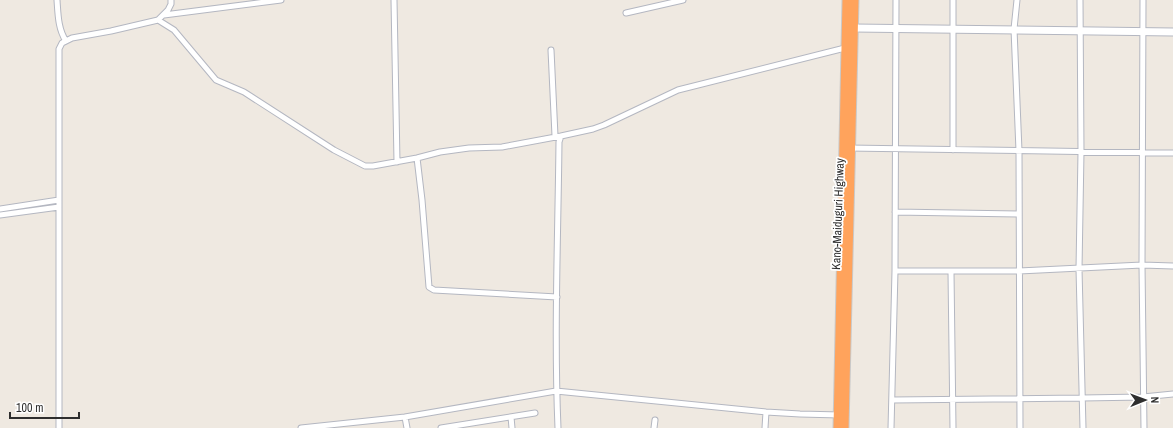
<svg xmlns="http://www.w3.org/2000/svg" width="1173" height="428" font-family="'Archivo Narrow',sans-serif">
	<style>
		.lines { fill: none; stroke-linecap: round; stroke-linejoin: round }
		.street-casing { stroke: #b4b7c1; stroke-width: 7 }
		.secondary-casing { stroke: #b4b7c1; stroke-width: 9 }
		.highway-casing { stroke: #c9c9c9; stroke-width: 11 }
		.street { stroke: #fff; stroke-width: 5 }
		.secondary { stroke: #fff; stroke-width: 7 }
		.highway { stroke: #ffa35c; stroke-width: 9 }
		.labels { text-anchor: middle; stroke-width: 3.5; stroke-linejoin: round; paint-order: stroke }
		.street-label { font-size: 12px; fill: #2e2e2e; stroke: #fff }
	</style>
	<rect width="100%" height="100%" fill="#efe9e1"/>
	<g class="lines">
		<defs>
			<path id="street" d="M57 0C58 14 58 29 66 41
				M394 0 397 162
				M953 0V150
				M1017 0 1014 29 1019 151 1020 428
				M1080 0 1081 152 1079 269 1083 428
				M1143 0 1142 265 1144 428
				M626 13 683 0
				M164 15 281 0
				M158 20 174 30 216 80 244 92 334 150 365 166H373L417 158 440 152 469 148 502 147 561 136
				M551 50 555 136
				M848 148 1173 153
				M417 158 422 200 429 287 434 290 557 297
				M0 209 59 200
				M895 212 1018 214
				M0 215 59 207
				M895 271H1019L1142 265 1173 266
				M951 272 953 428
				M892 400 1082 398 1143 397 1173 394
				M405 417 407 428
				M511 417 512 428
				M59 428V49L62 43 72 38 111 31 158 20 168 10 171 4V0
				M301 428 405 417 556 391 766 412 800 414 840 415
				M441 428 535 413
				M558 428C554 333 558 237 559 142L561 136 593 129 604 125 678 90 845 48
				M654 428 655 420
				M765 428 766 412
				M891 428 895 271 896 0"/>
			<path id="secondary" d="M854 28 1173 32"/>
			<path id="highway" d="M838 428 847 0
				M844 428 854 0"/>
		</defs>
		<!-- street casing -->
		<use href="#street" class="street-casing"/>
		<!-- secondary casing -->
		<use href="#secondary" class="secondary-casing"/>
		<!-- highway casing -->
		<use href="#highway" class="highway-casing"/>
		<!-- street -->
		<use href="#street" class="street"/>
		<!-- secondary -->
		<use href="#secondary" class="secondary"/>
		<!-- highway -->
		<use href="#highway" class="highway"/>
	</g>
	<g class="labels">
		<!-- street labels -->
		<g class="street-label">
			<text transform="translate(838 214) rotate(-88)" y="4">Kano-Maiduguri Highway</text>
		</g>
	</g>
	<!-- north arrow -->
	<g transform="translate(1145 400) rotate(89)" stroke="#ffffff" stroke-width="3" paint-order="stroke">
	<path d="M0-3L7 15L0 10L-7 15Z" fill="#2e2e2e"/>
	<text y="-6" font-size="11" font-weight="bold" text-anchor="middle" fill="#2e2e2e">N</text>
	</g>
	<!-- scale -->
	<path d="M10 412v6h69v-6" fill="none" stroke="#2e2e2e" stroke-width="2"/>
	<text x="16" y="412" font-size="12" fill="#2e2e2e" stroke="#ffffff" stroke-width="3" paint-order="stroke">100 m</text>
</svg>
